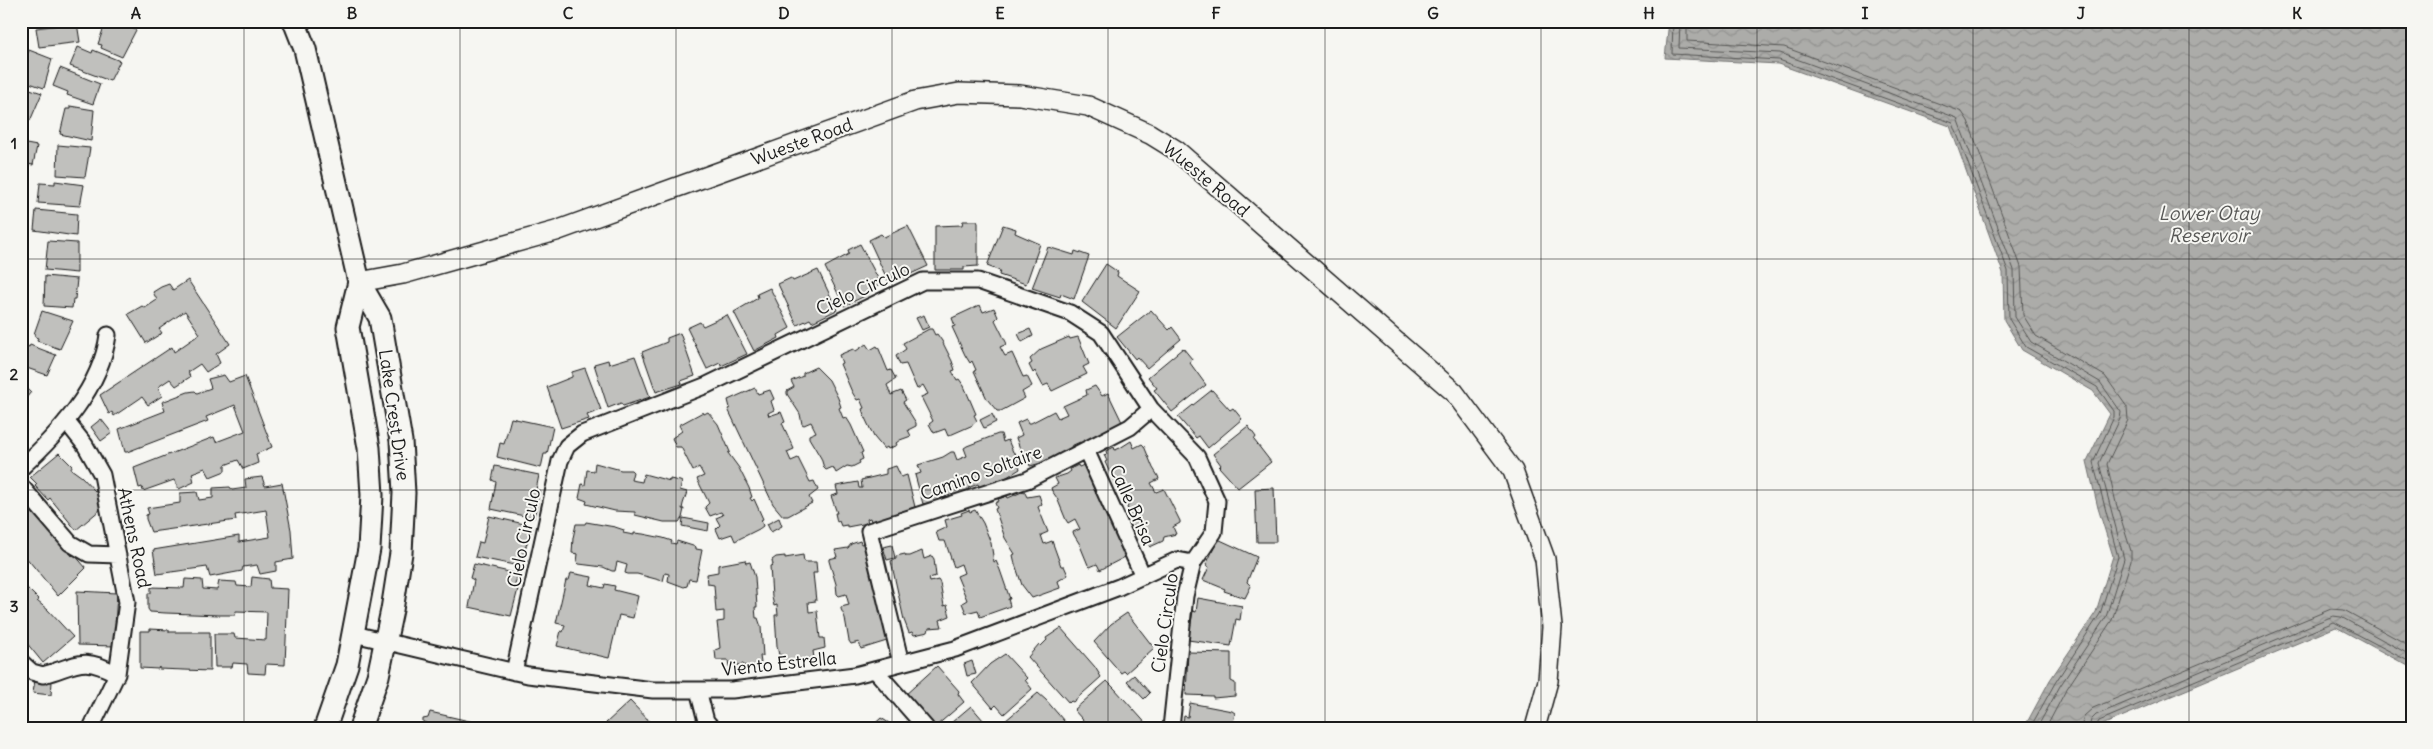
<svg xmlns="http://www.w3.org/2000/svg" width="2433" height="749" font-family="Delius,sans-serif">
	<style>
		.water { fill: url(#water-waves); stroke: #727271 }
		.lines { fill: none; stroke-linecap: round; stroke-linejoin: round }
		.shore { stroke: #565654; stroke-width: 1 }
		.building { fill: #c0c0bd; stroke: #1c1c1c }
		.minor-casing { stroke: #1c1c1c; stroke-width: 19 }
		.tertiary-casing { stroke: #1c1c1c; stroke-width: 22 }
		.secondary-casing { stroke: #1c1c1c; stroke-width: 25 }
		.minor { stroke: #f6f6f2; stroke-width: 15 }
		.tertiary { stroke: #f6f6f2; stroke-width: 19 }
		.secondary { stroke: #f6f6f2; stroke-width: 21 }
		.grid { fill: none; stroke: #1c1c1c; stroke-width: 1; stroke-opacity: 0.55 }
		.labels { text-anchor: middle; stroke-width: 4; stroke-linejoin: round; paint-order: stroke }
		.street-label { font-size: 18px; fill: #1c1c1c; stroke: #f6f6f2 }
		.water-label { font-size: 19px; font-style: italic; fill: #565654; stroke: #f6f6f2 }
		.neatline { fill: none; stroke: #1c1c1c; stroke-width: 2 }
		.grid-label { font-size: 16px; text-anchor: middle; font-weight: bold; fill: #1c1c1c }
	</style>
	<defs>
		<pattern id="water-waves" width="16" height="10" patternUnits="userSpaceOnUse" patternTransform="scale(1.25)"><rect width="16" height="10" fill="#acaca9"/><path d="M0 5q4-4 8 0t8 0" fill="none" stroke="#939391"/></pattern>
	</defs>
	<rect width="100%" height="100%" fill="#f6f6f2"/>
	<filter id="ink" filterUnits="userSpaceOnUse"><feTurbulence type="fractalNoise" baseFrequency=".02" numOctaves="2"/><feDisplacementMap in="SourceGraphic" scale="10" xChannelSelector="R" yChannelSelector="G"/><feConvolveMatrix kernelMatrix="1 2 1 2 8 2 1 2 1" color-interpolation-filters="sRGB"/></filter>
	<g filter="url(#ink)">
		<!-- water -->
		<path class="water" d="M1669 21H2412V668L2336 627 2095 728H2024L2050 680 2096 612 2113 556 2098 508 2087 461 2110 414 2093 391 2022 350 2004 320 2003 273 1950 126 1778 64 1665 58Z"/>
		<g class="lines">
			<!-- shore -->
			<path class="shore" d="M1673 21 1672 54 1779 60 1953 123 2008 271 2009 319 2026 347 2097 387 2114 411V417L2093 462 2118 557 2100 614 2055 683 2030 728
				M1680 21 1679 48 1780 53 1957 118 2014 270 2015 317 2031 342 2100 382 2121 412 2120 419 2099 463 2124 559 2106 617 2060 686 2037 728
				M1687 21V41L1784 47 1962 112 1968 121 2021 267 2023 315 2036 336 2105 376 2127 407 2128 420 2107 464 2116 503 2131 551V561L2112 620 2066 690 2046 728
				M2081 728 2084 716 2093 708 2331 609 2344 610 2412 647
				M2089 728 2091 720 2096 715 2333 616 2341 617 2412 656
				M2095 728 2099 721 2334 622 2412 663"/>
		</g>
		<!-- building -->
		<path class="building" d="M106 21H116L136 30 122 57 101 48 102 45 98 44Z
			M77 23 80 42 39 47 36 28Z
			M78 47 92 53 93 50 120 61 110 81 70 66Z
			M29 50 52 59 44 88 21 80V57L23 53H28Z
			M60 68 100 84 93 104 67 95 68 92 53 86Z
			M21 86 42 93 30 121 21 118Z
			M70 106 94 110 91 141 60 134 66 109H70Z
			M21 143 37 146 33 165 21 163Z
			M58 145 90 148 85 177 57 175Z
			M21 177 28 178 25 198 21 197Z
			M55 181 84 185 80 206 38 203 40 183 55 184Z
			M21 203 26 204 23 224 21 223Z
			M36 210 77 214 76 236 34 230Z
			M963 221H977L978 223V266L964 267V270H935V226L962 225Z
			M1003 225 1016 229 1015 233 1040 244 1026 284 999 275 1000 271 987 266Z
			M908 226 928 266 902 278 901 275 888 281 869 240 881 234 884 237Z
			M21 239 27 240 23 259H21Z
			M48 241 77 243V273L45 270Z
			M860 244 881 284 868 290 869 294 844 306 825 267 849 254 848 250Z
			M1048 247 1074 255 1075 251 1089 256 1074 299 1061 294 1060 297 1032 288Z
			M1106 264 1118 272 1117 276 1140 291 1116 328 1082 302Z
			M818 270 837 310 812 322 810 319 797 325 778 284 791 278 793 281Z
			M45 276 77 279 75 299H73L72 308 44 306Z
			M188 280 230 344 216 354 220 363 206 372 200 364 188 372 190 377 176 386 170 379 158 387 162 396 148 405 142 397 114 416 112 412 109 414 100 395 172 347 174 352 200 334 185 311 159 329 162 333 146 343 128 314 142 306 145 308 157 300 153 292 161 287 169 284 173 290Z
			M770 288 790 328 778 335 779 338 754 351 734 312 758 298 757 294Z
			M980 305 983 312 994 308 998 317 995 320 1007 344 1000 347 1005 356 1012 353 1023 377 1027 376 1032 386 1022 392 1025 398 1001 411H997L987 399 974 371 976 370 972 361 970 363 965 355 952 327 955 326 952 318Z
			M1151 310 1169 330 1172 327 1181 339 1147 368 1137 357 1135 359 1117 337Z
			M42 311 73 321 60 349 37 341 38 338 35 337 34 334Z
			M727 315 747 354 721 366 720 363 707 369 687 328 700 322 703 326Z
			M924 315 929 327 922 330 916 318Z
			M929 329H932L935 335 937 334 942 341 952 361 955 370 952 371 957 380 959 379 964 386 976 414 974 415 977 421 973 425 948 436 945 429 934 433 929 424 933 421 921 397 928 394 923 385 917 389 906 364 900 365 896 356 906 349 903 343Z
			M1030 329 1033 336 1022 342 1018 334Z
			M680 333 695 376 681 381 682 384 656 392 642 352 667 342V338Z
			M1069 337 1070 339 1078 337 1089 364 1083 367 1087 374 1052 391 1048 384 1043 386 1035 371 1033 373 1029 365 1032 363 1030 359 1041 349Z
			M21 344 29 347 30 345 56 355 47 375 21 366Z
			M866 344 870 350 877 346 879 349 888 371 891 370 896 379 887 385 891 395 901 391 906 400 903 402 916 423V426L908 430 911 436 900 440 896 443 897 445 888 449 887 447 884 449 874 437 865 418 862 409 864 408 860 399 857 400 852 392 840 364 842 363 839 355 853 349 856 351Z
			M1183 348 1192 359 1190 363 1206 385 1172 412 1154 390 1157 388 1148 377Z
			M635 356 650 397 623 406 621 403 608 408 594 364 608 360 609 364Z
			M816 367 829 380 838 398 841 407 839 408 843 418 846 417 851 425 863 452 861 453 863 459 859 461 860 463 852 467 847 466 836 473 833 467 826 470 824 468 821 458 809 438V435L816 432 811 422 804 425 802 424 800 414 787 394V391L794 387 791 381 803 376V373Z
			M585 368 601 410 587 415 589 419 561 428 547 387 572 377V372Z
			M224 375 229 382 245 376 272 447 256 454 258 463 243 469 238 460 225 465V471L210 477 205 468 192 473 194 482 179 489 174 480 143 491 142 487 139 488 134 468 214 437 216 442 245 431 235 405 206 417 208 421 127 452H125L119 429 165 411 162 402 188 392 195 391 197 393 211 388 208 379Z
			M21 383 31 392 21 404Z
			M1095 386 1102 396 1108 393 1122 422 1090 441 1081 444 1080 442 1071 446 1072 448 1045 462 1030 466 1028 461 1025 462 1016 438 1022 435 1017 423 1026 419 1028 423H1031L1054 411 1058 418 1067 414 1063 406 1087 395 1086 390Z
			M755 388 758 394 770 390 774 399 771 401 774 410 768 413 769 416 781 412 785 422 782 423 794 449 787 452 791 461 798 458 810 482 814 481 818 490 809 497 812 503 788 516H783L773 504 728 409 730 408 728 400Z
			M1212 390 1230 410 1233 408 1242 419 1208 448 1199 436 1196 438 1178 417Z
			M703 412 704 414 708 412 718 424 730 452 728 453 739 468 749 488 752 497 750 498 752 501 754 499 763 519 761 520 763 526 759 529 735 541 732 534 720 538 716 529 720 525 716 518 723 515 721 512 710 516 705 507 709 503 697 479 704 476 699 467 693 471 681 447H676L672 438 682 431 679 425Z
			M992 414 996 422 984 428 980 420Z
			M511 418 553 427 547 454H544L541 468 497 457 500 443 504 444Z
			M101 419 112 433 101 441 91 427Z
			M1248 426 1256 437 1254 440 1271 462 1238 488 1219 467 1221 465 1213 454Z
			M998 434H1001L1003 442 1008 440 1013 452 1016 454 1020 469 1007 477 988 484 979 487 978 484 968 488 969 490 960 494 932 504V502L923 504 915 475 921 473 918 465 943 457 951 452H954L957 460 967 456 964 448 967 446Z
			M1131 441 1134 448 1142 444 1144 446 1153 468 1158 476 1159 479 1151 483 1156 492 1164 489 1180 521V523L1173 527 1176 534 1164 537 1163 541 1150 547 1138 534 1129 515 1127 506 1129 505 1124 496 1122 497 1117 489 1105 462 1107 461 1104 455 1107 454 1106 451 1114 447 1115 450 1120 448Z
			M59 453 72 466 71 469 82 477 107 504 76 530 50 498 48 500 35 486 37 484 30 477Z
			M595 463 621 470H631L633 472 631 480 642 482 644 474 670 481V479L680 481 682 482 680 490 687 492 683 504 682 509H684L682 518 679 522H664L635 515V512L615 511 586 504 587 501 579 498 582 484 585 485 587 470 594 471Z
			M1078 465 1079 467 1084 465 1086 471 1088 470 1127 556 1100 570 1097 564 1090 567 1088 565 1079 543 1074 535 1073 532 1080 529 1075 519 1068 523 1066 520 1057 498 1052 491 1051 488 1058 484 1055 478 1067 474 1071 471 1070 469Z
			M495 466 539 475 536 490H540L534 518 491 509 496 482 492 480Z
			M896 466 901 477 907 475 915 507 909 509V511L880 520 871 521 870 518 867 519 868 523 847 527V525L841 526 839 521 837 522 835 513H837L831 496 838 494 836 486 858 482 859 488H862L861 480 886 474V469Z
			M262 477 265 486 282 483 291 530 293 559 276 562V571L260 574 257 565 243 567 242 571 210 577 207 567 157 574 153 550 239 536V542L270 537 266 510 235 515 236 520 151 532 146 519V515L149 514 147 508 180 503V493L197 492 199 500 213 498V488L230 487 232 490 246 488 245 479Z
			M1274 488 1276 542H1257L1255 489Z
			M1024 491 1027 497 1039 495 1042 504 1038 507 1048 532 1041 535 1044 544 1052 541 1061 566H1064L1068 575 1058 581 1060 588 1032 598 1022 585 1015 564 1013 555 1015 554 1005 538 995 509 997 508 995 503 999 501 998 499 1007 496 1008 498Z
			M24 498 50 531 52 529 72 556 74 554 86 568 58 596 25 556 23 558 21 555V500Z
			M969 510 970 512 975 510 983 523 991 543 994 562 996 561 1000 570 1010 599H1008L1010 606 1008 607 980 617 978 610 966 613 962 603 967 600 957 576 964 573 961 564 954 567 945 541H939L936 532 947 527 945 520 962 515 961 513Z
			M489 516 533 526 519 566 475 557 479 542 483 543Z
			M683 518 709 523 708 531 682 526Z
			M779 518 782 526 771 532 767 524Z
			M586 522 615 527 624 530 623 533 634 535V533L643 534 663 538 672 541 671 543 676 544 677 541 696 547V549L702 550 696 580 689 579 687 586 684 587 668 581 669 574 665 573 663 581 637 574H628L625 573 627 565 617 562 615 571H612L603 567 579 564 577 562 578 554 572 553 573 538 576 524H585Z
			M1218 539 1257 557 1247 582 1251 586 1245 598 1224 591 1225 589 1203 580 1209 567 1206 565Z
			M860 541 861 544 865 543 890 640 861 649 859 642 851 644 849 641 845 618 841 609V607L849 605 846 594 839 596 837 594 836 584 829 561V559L837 557 835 550 848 548 851 544Z
			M892 545 895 558 887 560 883 547Z
			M922 551 924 559 932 556 934 559 936 576 929 578 930 582 938 580 940 583 944 606 947 605 950 616 940 620 942 627 929 628 928 632 914 635 912 632 909 633 904 620 891 561 896 559V556L905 554 906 556H910Z
			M803 555 804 562H816L817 573H813L816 601 808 602 809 612 817 611 820 638H824L825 648 813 651 814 658 784 662 782 655H779L777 646 775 615H778L777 605 774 606 772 597 770 566 773 565 772 560 776 557 785 556V558Z
			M745 560 746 563 750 562 755 577 757 607H755L756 618H758L761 627 763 656H760L761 663 758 665 745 666 743 664 729 667 728 660H716L715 650 720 648 717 622 724 621V611L716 612 714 585 708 584 707 574 718 572V565Z
			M474 564 518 574 514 588 518 589 511 616 469 607 474 580 470 578Z
			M571 573 592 577 590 585 604 588 605 584 615 586 614 590 638 596 633 618 619 615 609 658 557 646 561 631 563 632 565 625 556 623 566 580H569Z
			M252 577 269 579 270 588 288 589 285 665 266 664 265 674 248 673 247 664 233 663 232 667H215L214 634H234L235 638 266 640 267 612 236 611 235 615H219L166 613 150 612 148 609V593H151V587L184 588 185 579 202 580 203 589 217 590 219 581 236 582 237 586 251 587Z
			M26 587 39 600 37 601 48 610 73 637 43 663 21 636V589Z
			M77 591 117 593 115 627H117V637H115V646L78 645Z
			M1198 598 1242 606 1240 620 1236 619 1231 646 1188 640 1193 611 1196 612Z
			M1127 613 1154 648 1126 673 1124 671 1121 673 1094 642 1111 624Z
			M1061 628 1095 667 1101 677 1073 702 1071 701 1069 703 1028 657 1039 644 1041 646 1047 640 1046 638Z
			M150 629 169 630V632H210V671L159 669V667L158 669 140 668V631H150Z
			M1188 652 1231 653V681L1235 683V696L1213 698V696L1186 695Z
			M1005 654 1027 678 1025 680 1032 689 1004 714 996 705 993 708 972 683 990 664Z
			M972 661 976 674 967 676 964 664Z
			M937 666 959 691 958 694 964 702 935 727 904 696Z
			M1134 675 1150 693 1144 699 1127 681Z
			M35 680 52 682 51 695 33 693Z
			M1107 681 1115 689 1150 728H1090L1074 710Z
			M1038 693 1046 700 1070 728H1011L1005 721Z
			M630 701 655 727 606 728 608 726 606 723Z
			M1190 703 1232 711 1235 713 1232 727 1182 728 1184 716 1188 717Z
			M971 706 990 728H945Z
			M430 712 482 724V728H426L427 723 423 722V719L428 718Z
			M881 718 889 723 893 728H870Z"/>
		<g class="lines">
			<defs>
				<path id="minor" d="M66 421 85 445 102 475 127 602 117 674 91 728
					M1086 450 1143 576
					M21 468C59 433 101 388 108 335
					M21 486 70 543 89 554 118 555
					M354 634 528 675 653 690H732L855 675 955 649 1119 587 1177 560 1193 563
					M21 662 32 672 43 675C78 665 82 655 117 674
					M901 663 869 531 1027 480 1130 427 1151 409
					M875 670 926 728
					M514 672 560 461 567 446 582 434 707 385 923 281H978L1070 313 1101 333 1151 409 1197 457 1217 501 1214 532 1193 563 1185 596 1171 728
					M698 690 706 721 712 728"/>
				<path id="tertiary" d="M359 282 403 274 556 231 915 101 959 93 1020 95 1088 106 1150 134 1176 150 1454 392 1513 471 1545 559 1552 627 1548 681 1535 728"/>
				<path id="secondary" d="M294 21 305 49 359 282 380 318 401 441 404 493 401 553 392 610 378 676 360 728
					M325 728 347 665 369 549 372 495 369 448 348 327 359 282"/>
			</defs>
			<!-- minor casing -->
			<use href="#minor" class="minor-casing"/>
			<!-- tertiary casing -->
			<use href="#tertiary" class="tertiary-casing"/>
			<!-- secondary casing -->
			<use href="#secondary" class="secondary-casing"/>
			<!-- minor -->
			<use href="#minor" class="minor"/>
			<!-- tertiary -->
			<use href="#tertiary" class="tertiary"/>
			<!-- secondary -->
			<use href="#secondary" class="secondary"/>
		</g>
	</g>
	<!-- grid -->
	<path class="grid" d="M244 21V728M460 21V728M676 21V728M892 21V728M1108 21V728M1325 21V728M1541 21V728M1757 21V728M1973 21V728M2189 21V728M21 259H2412M21 490H2412"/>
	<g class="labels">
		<!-- street labels -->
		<g class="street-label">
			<text transform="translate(802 142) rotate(-20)" y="6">Wueste Road</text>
			<text transform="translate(1206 179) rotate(40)" y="6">Wueste Road</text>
			<text transform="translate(863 289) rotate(-25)" y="6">Cielo Circulo</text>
			<text transform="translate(394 415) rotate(82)" y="6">Lake Crest Drive</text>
			<text transform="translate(981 473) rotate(-20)" y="6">Camino Soltaire</text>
			<text transform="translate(1132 505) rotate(66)" y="6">Calle Brisa</text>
			<text transform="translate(134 538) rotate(78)" y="6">Athens Road</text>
			<text transform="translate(524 538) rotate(-78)" y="6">Cielo Circulo</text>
			<text transform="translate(1165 623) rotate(-82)" y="6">Cielo Circulo</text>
			<text transform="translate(779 664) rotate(-6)" y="6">Viento Estrella</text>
		</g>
		<!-- water labels -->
		<g class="water-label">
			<text x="2209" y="220">Lower Otay<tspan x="2209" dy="22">Reservoir</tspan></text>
		</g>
	</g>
	<!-- margin -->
	<rect width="2433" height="749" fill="none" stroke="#f6f6f2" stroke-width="55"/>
	<rect x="28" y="28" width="2378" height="694" class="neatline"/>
	<g class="grid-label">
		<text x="136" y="19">A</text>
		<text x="352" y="19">B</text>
		<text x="568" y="19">C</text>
		<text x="784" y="19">D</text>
		<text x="1000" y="19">E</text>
		<text x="1216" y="19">F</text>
		<text x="1433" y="19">G</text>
		<text x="1649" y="19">H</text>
		<text x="1865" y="19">I</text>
		<text x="2081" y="19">J</text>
		<text x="2297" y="19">K</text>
		<text x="14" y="149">1</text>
		<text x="14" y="380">2</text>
		<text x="14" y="612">3</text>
	</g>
</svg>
